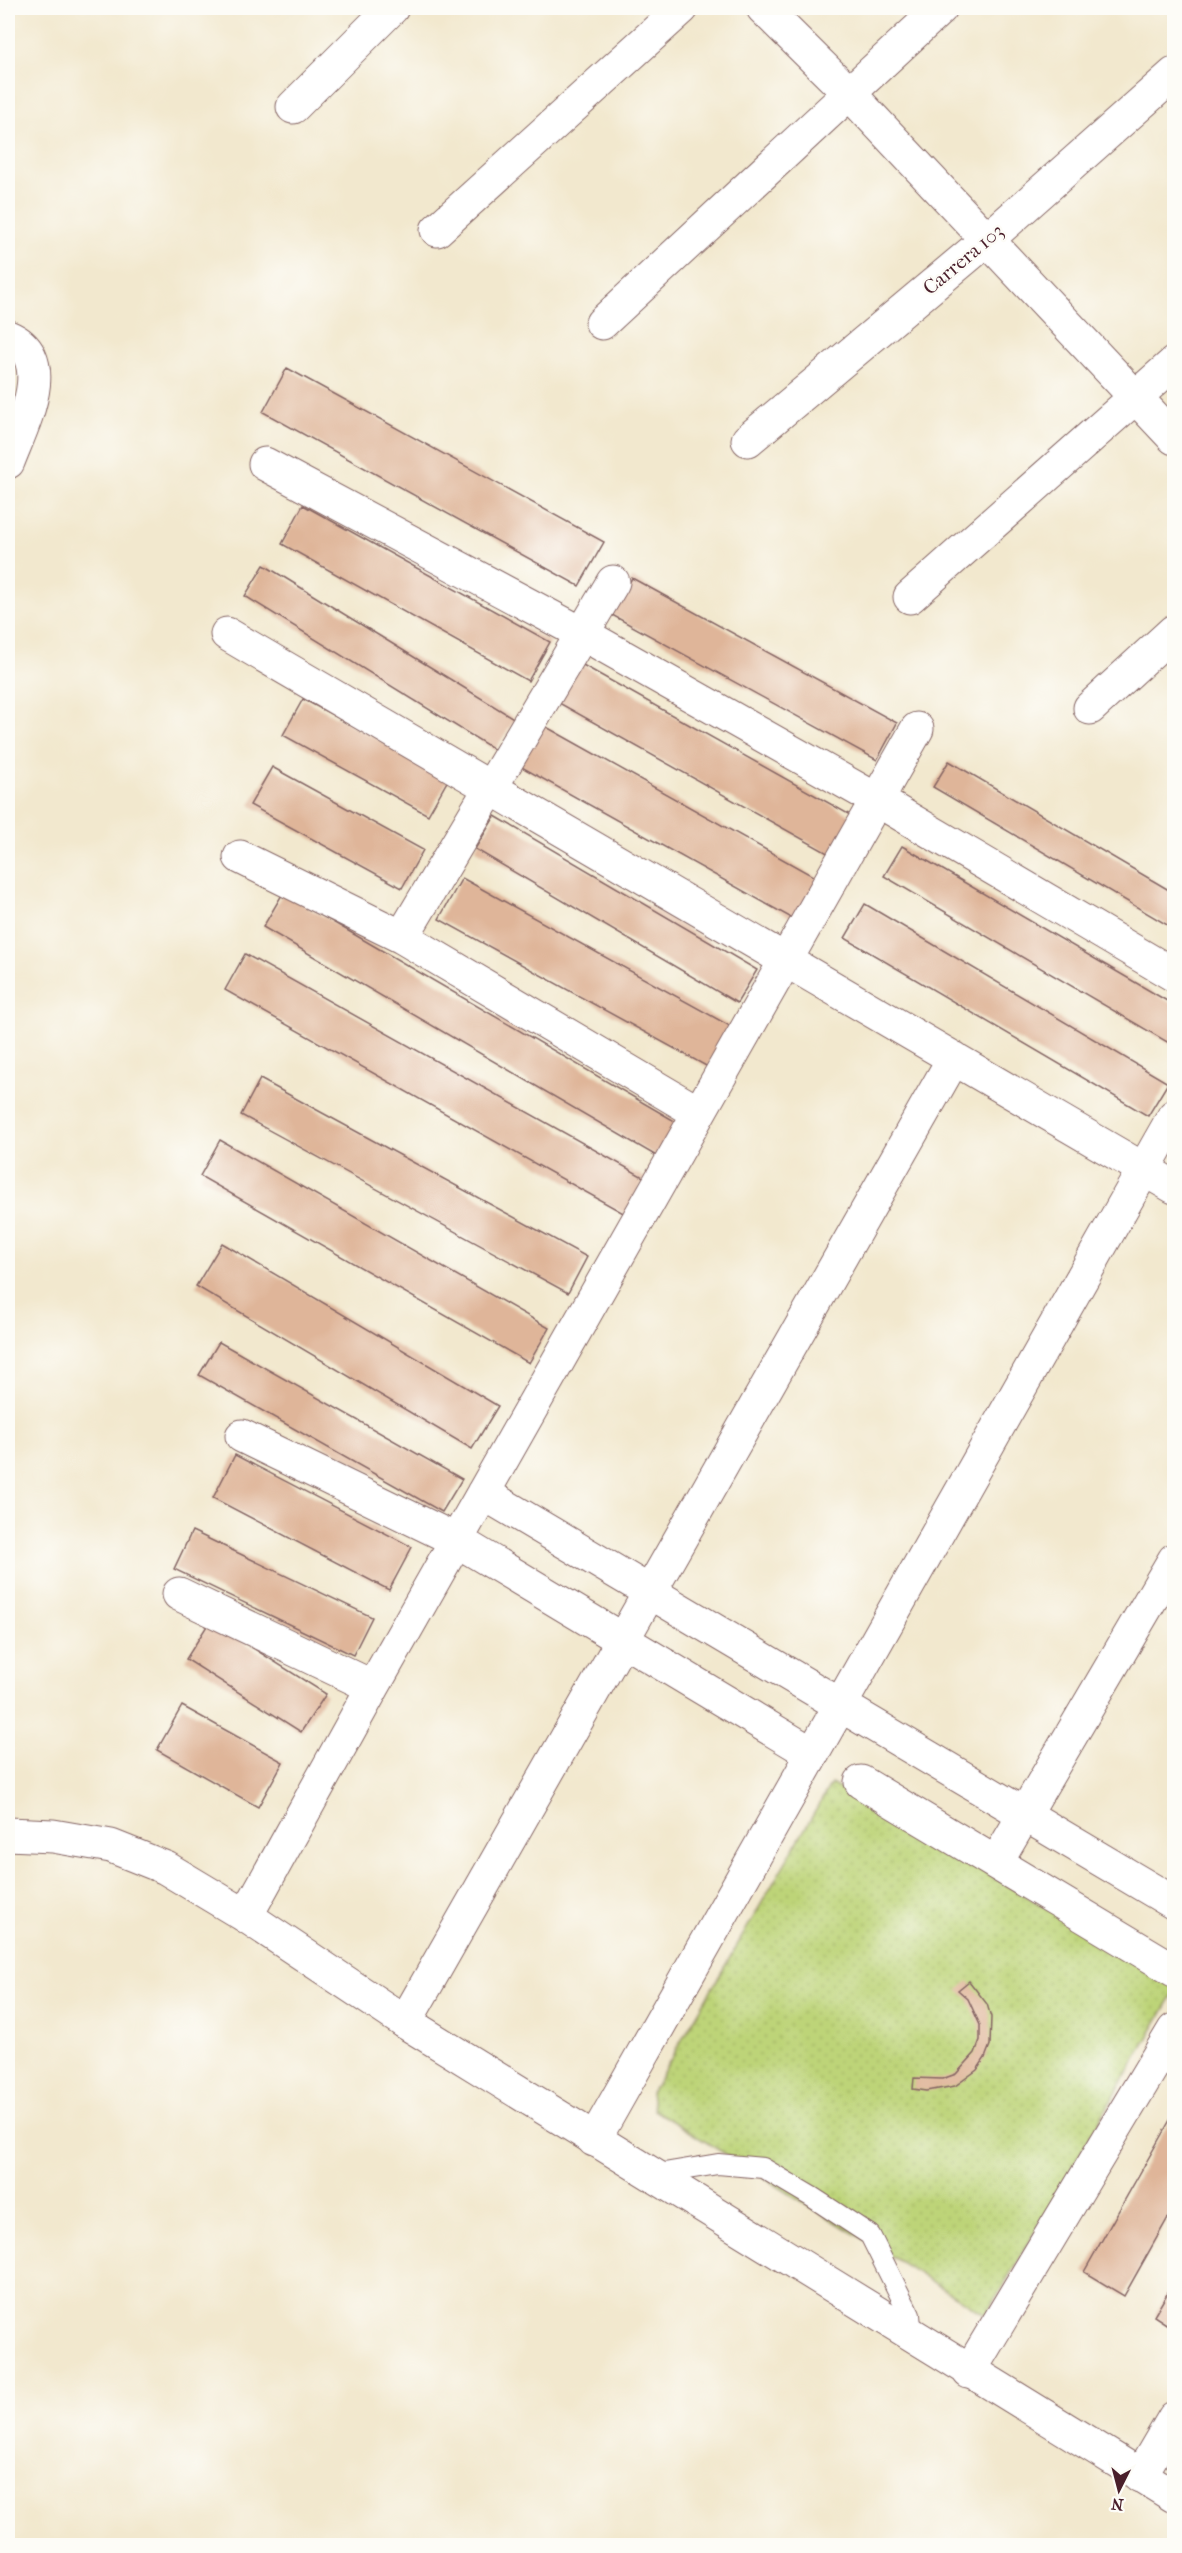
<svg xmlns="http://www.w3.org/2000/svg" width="1182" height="2553" font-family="'IM FELL French Canon',serif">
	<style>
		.park { fill: url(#park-dots); stroke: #847a52; stroke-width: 1.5 }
		.building { fill: #dfb599 }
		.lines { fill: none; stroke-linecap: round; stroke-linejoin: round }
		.service-casing { stroke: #856564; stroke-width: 22 }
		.minor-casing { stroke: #856564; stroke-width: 35 }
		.tertiary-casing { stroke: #856564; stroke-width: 35 }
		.service { stroke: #fff; stroke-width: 20 }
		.minor { stroke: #fff; stroke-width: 33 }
		.tertiary { stroke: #fff; stroke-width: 33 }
		.labels { text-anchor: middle; stroke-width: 5; stroke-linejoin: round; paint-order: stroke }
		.street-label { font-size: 20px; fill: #4a1f2b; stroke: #fdfcf7 }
	</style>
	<defs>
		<pattern id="park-dots" width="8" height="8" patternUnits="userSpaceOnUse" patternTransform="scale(1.5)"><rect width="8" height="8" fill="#bdd478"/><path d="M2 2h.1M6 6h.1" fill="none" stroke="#a4b668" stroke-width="1.8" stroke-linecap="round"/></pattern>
	</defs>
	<rect width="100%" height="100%" fill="#fdfcf7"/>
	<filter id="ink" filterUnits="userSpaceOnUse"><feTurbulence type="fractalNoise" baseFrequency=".0167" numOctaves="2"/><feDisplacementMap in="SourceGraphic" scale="12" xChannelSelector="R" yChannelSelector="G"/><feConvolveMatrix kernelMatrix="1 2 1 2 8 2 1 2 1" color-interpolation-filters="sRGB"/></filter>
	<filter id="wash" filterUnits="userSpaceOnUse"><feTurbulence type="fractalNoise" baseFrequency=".008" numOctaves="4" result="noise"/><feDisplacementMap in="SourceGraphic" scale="24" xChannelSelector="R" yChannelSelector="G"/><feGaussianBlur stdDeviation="1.35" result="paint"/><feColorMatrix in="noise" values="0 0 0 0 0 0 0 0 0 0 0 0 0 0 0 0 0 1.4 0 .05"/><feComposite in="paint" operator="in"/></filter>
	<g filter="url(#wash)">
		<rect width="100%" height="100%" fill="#f2e8ce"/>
		<!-- park -->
		<path class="park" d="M831 1784 1174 1981V1993L986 2315 654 2110 651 2093Z"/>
		<g id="blocks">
			<!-- building -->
			<path class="building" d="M287 368 604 542 579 586 263 412Z
				M303 505 550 642 528 681 282 544Z
				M264 565 515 719 495 750 245 596Z
				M632 578 897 723 877 760 612 615Z
				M581 664 852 816 831 855 559 703Z
				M303 699 449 778 428 815 283 735Z
				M541 724 820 880 797 921 518 765Z
				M949 761 1174 893V929L933 787Z
				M272 767 423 850 402 888 250 805Z
				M495 816 757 970 737 1003 475 849Z
				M902 846 1174 1005V1046L884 876Z
				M462 878 730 1026 708 1067 439 919Z
				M283 893 678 1123 658 1157 263 927Z
				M865 904 1168 1083 1148 1116 845 938Z
				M245 954 645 1178 625 1214 225 990Z
				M260 1079 587 1257 568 1293 241 1115Z
				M220 1140 549 1328 529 1363 200 1176Z
				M222 1243 498 1406 472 1449 196 1286Z
				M219 1342 462 1479 442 1512 199 1375Z
				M235 1455 412 1547 389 1590 213 1498Z
				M192 1531 372 1617 353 1655 174 1569Z
				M210 1621 326 1694 301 1732 186 1659Z
				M182 1706 283 1762 258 1807 157 1750Z
				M969 1981 987 2004 991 2017 990 2045 985 2058 977 2070 955 2086 927 2091 913 2089 914 2078 942 2079 956 2074 975 2053 980 2040V2025L968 1999 958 1990Z
				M1174 2113V2207L1124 2296 1084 2272Z
				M1174 2282V2329L1154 2316Z"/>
		</g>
	</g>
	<g filter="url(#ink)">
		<use href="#blocks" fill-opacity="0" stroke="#856564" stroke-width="1.5"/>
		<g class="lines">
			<defs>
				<path id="service" d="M652 2175 718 2164 763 2168 812 2197 870 2235 910 2315 912 2337"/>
				<path id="minor" d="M763 8 848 92 1174 438
					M293 107 392 8
					M437 230 682 8
					M602 323 941 8
					M8 337C59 358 21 427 8 462
					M748 440 988 239 1174 74
					M265 464 583 634 877 800 1174 975
					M910 597 1174 363
					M227 634 1174 1187
					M1090 708 1174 631
					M240 857 402 937 699 1113
					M402 937 613 582
					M242 1436 456 1540 811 1753
					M483 1493 1174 1903
					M179 1594 373 1687
					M861 1782 1174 1970
					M996 1863 1174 1560
					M246 1916 373 1687 917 729
					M405 2022 954 1058
					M594 2140 1174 1116
					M969 2372 1174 2030
					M1140 2476 1174 2418"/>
				<path id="tertiary" d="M8 1834 53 1836 111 1846 166 1868 246 1916 405 2022 1174 2496"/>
			</defs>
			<!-- service casing -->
			<use href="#service" class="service-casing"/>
			<!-- minor casing -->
			<use href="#minor" class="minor-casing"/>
			<!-- tertiary casing -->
			<use href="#tertiary" class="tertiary-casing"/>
			<!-- service -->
			<use href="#service" class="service"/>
			<!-- minor -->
			<use href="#minor" class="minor"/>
			<!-- tertiary -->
			<use href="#tertiary" class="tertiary"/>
		</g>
	</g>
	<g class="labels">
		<!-- street labels -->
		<g class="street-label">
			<text transform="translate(963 259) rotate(-40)" y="7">Carrera 103</text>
		</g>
	</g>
	<!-- margin -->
	<rect width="1182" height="2553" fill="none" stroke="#fdfcf7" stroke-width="30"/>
	<!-- north arrow -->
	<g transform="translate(1119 2490) rotate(186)" stroke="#fdfcf7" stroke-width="4.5" paint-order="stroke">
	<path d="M0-4.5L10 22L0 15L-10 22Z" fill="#4a1f2b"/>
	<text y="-9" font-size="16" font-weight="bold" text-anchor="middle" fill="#4a1f2b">N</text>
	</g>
</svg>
